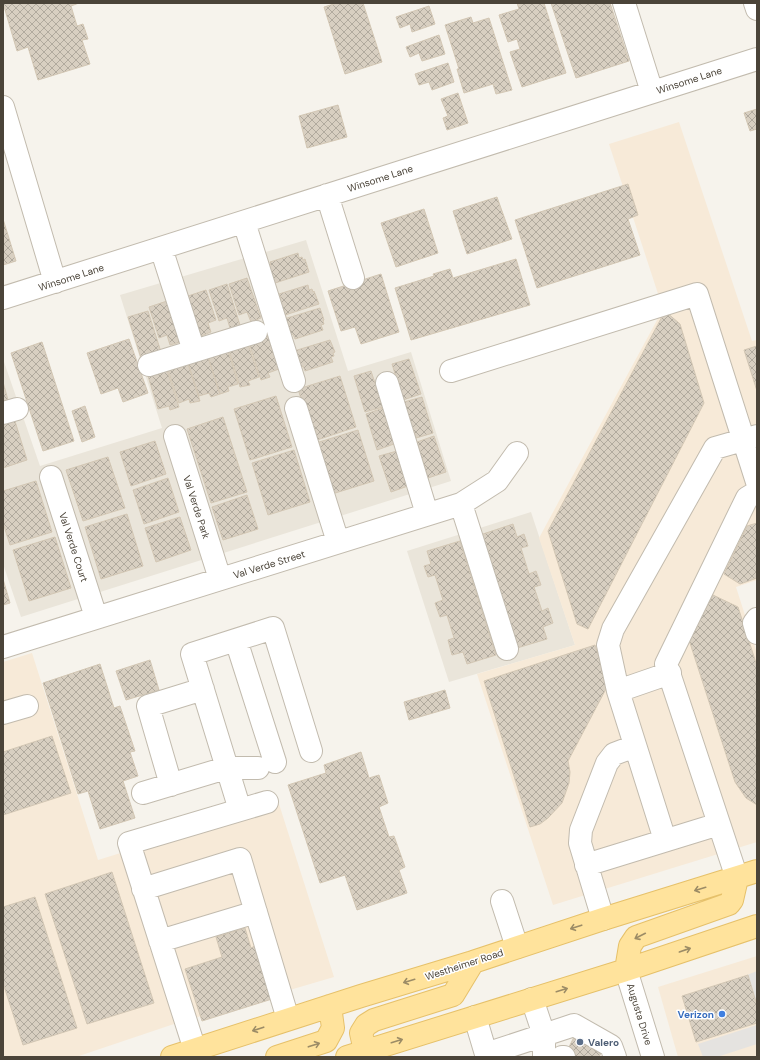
<svg xmlns="http://www.w3.org/2000/svg" width="760" height="1060" font-family="'DM Sans',sans-serif">
	<style>
		.residential { fill: #eae5da }
		.commercial { fill: #f7ead8 }
		.parking { fill: #e5e3e0 }
		.building { fill: url(#building-cross-hatch); stroke: #d3c7b4 }
		.lines { fill: none; stroke-linecap: round; stroke-linejoin: round }
		.minor-casing { stroke: #c2bbae; stroke-width: 24 }
		.major-casing { stroke: #e6c16a; stroke-width: 24 }
		.minor { stroke: #fff; stroke-width: 22 }
		.major { stroke: #ffe39c; stroke-width: 22 }
		.oneway { stroke: #9c8c66 }
		.shop-dot { fill: #3f7fe0; stroke: #fff; stroke-width: 1.5 }
		.service-dot { fill: #5c6f8a; stroke: #fff; stroke-width: 1.5 }
		.labels { text-anchor: middle; stroke-width: 3; stroke-linejoin: round; paint-order: stroke }
		.street-label { font-size: 10px; fill: #4b4439; stroke: #fff }
		.shop-label { font-size: 10px; font-weight: bold; fill: #366cbe; stroke: #fff; text-anchor: end }
		.service-label { font-size: 10px; font-weight: bold; fill: #4e5e75; stroke: #fff; text-anchor: start }
	</style>
	<defs>
		<pattern id="building-cross-hatch" width="8" height="8" patternUnits="userSpaceOnUse"><rect width="8" height="8" fill="#d8cfc1"/><path d="M0 0l8 8M0 8l8-8" fill="none" stroke="#b1aa9e"/></pattern>
	</defs>
	<rect width="100%" height="100%" fill="#f6f3ec"/>
	<!-- residential -->
	<path class="residential" d="M306 240 348 371 411 352 451 481 21 617 3 564V359L40 466 162 428 120 295Z
		M531 512 575 645 449 682 407 551Z"/>
	<!-- commercial -->
	<path class="commercial" d="M679 122 752 341 757 340V580L736 587 757 653V842L553 905 477 674 575 645 539 538 663 309 609 144Z
		M32 653 98 860 279 804 334 977 171 1025 76 1057H3V662Z
		M757 956V1057H678L658 987Z"/>
	<!-- parking -->
	<path class="parking" d="M757 971V1005L747 975Z
		M757 1025V1044L717 1057H703L698 1044Z"/>
	<!-- building -->
	<path class="building" d="M3 3H79L71 6 77 26 83 24 88 39 82 40 90 64 38 80 28 47 17 51Z
		M337 3H363L382 62 345 74 324 7Z
		M517 3H544L566 73 522 87 510 52 520 49 517 39 508 42 499 15 519 9Z
		M551 3H610L629 61 576 78Z
		M429 6 435 24 412 32 410 24 400 28 396 17Z
		M471 17 473 23 489 18 512 90 496 94 493 84 464 93 457 69H459L445 25Z
		M439 35 445 54 422 61 419 53 410 57 406 47Z
		M448 63 454 82 432 90 429 82 419 85 415 74Z
		M458 93 468 123 447 130 443 118 448 116 441 99Z
		M338 105 347 137 307 148 299 116Z
		M757 109V129L750 131 744 113Z
		M628 184 638 215 628 219 640 255 537 288 515 220Z
		M497 197 512 239 467 254 453 211Z
		M424 209 438 253 396 267 381 223Z
		M3 219 16 261 3 265Z
		M298 253 299 258 302 257 303 260 305 259 309 272 272 284 267 268 271 266 270 262Z
		M516 259 530 305 411 340 395 288 434 276 433 274 450 269 453 278Z
		M381 274 399 332 361 344 355 327 341 331 328 291Z
		M247 278 261 318 251 322 247 312 239 315 229 284Z
		M227 284 240 325 230 328 227 318 219 321 209 290Z
		M308 285 309 290 312 289 313 292 314 291 319 304 282 316 277 299 281 298 279 294Z
		M206 290 216 320 208 323 211 332 201 336 188 296Z
		M167 301 180 342 170 345 167 335 159 338 149 307Z
		M320 308 324 320 323 321 324 324 321 325 323 330 295 339 293 334 289 336 284 319Z
		M148 311 161 352 141 358 128 317Z
		M665 311 680 324 704 403 588 629 577 624 548 531Z
		M268 336 279 369 268 373 270 377 261 380 249 343Z
		M129 339 148 393 123 402 118 388 101 394 87 353Z
		M330 340 335 352 333 353 334 356 331 357 333 362 305 371 303 366 300 368 294 351Z
		M42 342 74 441 43 451 11 353Z
		M248 344 259 377 248 381 250 385 240 387 229 350Z
		M757 346V391L744 350Z
		M228 350 238 384 228 387 229 391 220 394 208 357Z
		M208 357 220 394 211 397 209 393 199 396 188 363Z
		M409 359 421 394 403 400 392 364Z
		M188 364 200 401 190 403 189 399 179 403 168 370Z
		M167 370 179 407 170 410 169 406 158 409 148 376Z
		M371 371 383 407 365 412 354 376Z
		M340 376 356 427 314 441 298 389Z
		M3 382 8 400 3 401Z
		M276 396 292 447 250 460 234 409Z
		M422 397 433 433 416 438 404 402Z
		M85 406 95 437 82 442 72 411Z
		M383 408 394 444 377 450 366 414Z
		M223 417 247 492 211 503 187 429Z
		M14 418 27 460 3 468V422Z
		M358 430 374 481 332 494 316 443Z
		M434 436 446 472 428 478 417 442Z
		M155 441 166 474 131 486 120 452Z
		M294 450 310 502 268 515 252 463Z
		M397 451 408 486 391 492 379 456Z
		M108 457 125 508 83 521 66 470Z
		M168 478 179 512 144 524 133 490Z
		M36 481 52 532 10 545 3 523V491Z
		M247 495 258 529 223 540 212 507Z
		M127 514 143 566 101 579 85 527Z
		M180 517 191 550 156 562 145 528Z
		M757 523V578L740 584 724 574 747 526Z
		M513 524 517 537 524 534 528 546 521 548 529 574 536 571 541 585 534 587 542 611 548 608 553 623 543 627 547 639 517 648 480 535Z
		M55 537 71 588 29 601 13 550Z
		M460 541 496 655 467 664 463 652 452 655 448 640 454 638 447 615 440 617 435 603 443 600 435 575 428 577 424 566 431 564 427 551Z
		M3 579 10 603 3 605Z
		M713 595 738 607 757 666V805L746 798 735 782 689 640Z
		M595 645 608 685 568 761 570 772 569 783 562 803 548 818 540 824 530 827 484 681Z
		M150 660 159 690 126 700 116 671Z
		M100 664 114 708 120 706 135 751 130 752 138 776 123 781 135 818 100 829 88 791 78 794 43 683Z
		M445 690 450 708 409 720 404 702Z
		M52 736 71 793 3 815V752Z
		M361 752 369 778 379 775 388 803 379 807 389 837 394 836 405 867 399 870 407 893 357 910 345 875 320 883 288 785 326 773 324 765Z
		M112 872 154 1003 87 1024 45 894Z
		M35 897 77 1028 23 1045 3 983V907Z
		M245 928 251 948 255 946 272 999 202 1021 185 969 222 957 216 937Z
		M748 975 757 1005V1023L696 1042 682 996Z
		M575 1035 603 1049 599 1057H564Z"/>
	<g class="lines">
		<defs>
			<path id="minor" d="M624 3 652 92
				M755 3 757 9
				M3 107 55 282
				M327 195 353 278
				M244 222 294 381
				M161 248 194 351
				M3 298 757 59
				M149 365 256 332
				M451 371 697 294 757 482
				M387 383 427 514
				M296 408 338 542
				M3 413 17 409
				M175 436 220 579
				M51 477 96 617
				M461 504 507 649
				M757 619 754 623 757 633
				M236 640 275 762
				M3 647 461 504 497 481 517 453
				M618 691 670 673
				M3 713 27 706
				M171 785 148 706 203 689
				M143 793 226 768H258
				M240 810 192 654 273 628 311 751
				M665 840 618 691 608 645 613 629 715 448 757 436
				M586 865 719 824
				M737 878 666 664 747 498 757 492
				M143 889 240 859 288 1019
				M502 901 517 947
				M603 919 580 843 581 830 607 763 614 754 635 746
				M160 941 256 912
				M626 970 653 1057
				M532 999 544 1035V1057
				M475 1017 486 1054 574 1025 611 1046 615 1057
				M195 1050 129 843 267 802
				M562 1057H564"/>
			<path id="major" d="M626 970 630 946 636 937 729 904 732 900 737 878
				M365 1051 361 1033 366 1025 374 1020 453 995 473 962
				M172 1057 361 996 473 962 603 919 757 871
				M277 1057 326 1041 333 1028 330 1006
				M347 1057 626 970 757 926"/>
		</defs>
		<!-- minor casing -->
		<use href="#minor" class="minor-casing"/>
		<!-- major casing -->
		<use href="#major" class="major-casing"/>
		<!-- minor -->
		<use href="#minor" class="minor"/>
		<!-- major -->
		<use href="#major" class="major"/>
	</g>
	<!-- one-way arrows -->
	<defs><path id="oneway-shaft" d="M-6 0H5M1.5-3L5.5 0L1.5 3" fill="none" stroke-width="1.6" stroke-linecap="round" stroke-linejoin="round"/></defs>
	<g class="oneway">
		<use href="#oneway-shaft" transform="translate(700 889) rotate(163)"/>
		<use href="#oneway-shaft" transform="translate(576 927) rotate(162)"/>
		<use href="#oneway-shaft" transform="translate(640 936) rotate(153)"/>
		<use href="#oneway-shaft" transform="translate(685 950) rotate(-19)"/>
		<use href="#oneway-shaft" transform="translate(409 981) rotate(163)"/>
		<use href="#oneway-shaft" transform="translate(562 990) rotate(-17)"/>
		<use href="#oneway-shaft" transform="translate(258 1029) rotate(162)"/>
		<use href="#oneway-shaft" transform="translate(397 1041) rotate(-17)"/>
		<use href="#oneway-shaft" transform="translate(314 1045) rotate(-18)"/>
	</g>
	<!-- markers -->
	<circle class="shop-dot" cx="722" cy="1014" r="4"/>
	<circle class="service-dot" cx="580" cy="1042" r="4"/>
	<g class="labels">
		<!-- street labels -->
		<g class="street-label">
			<text transform="translate(689 80) rotate(-18)" y="4">Winsome Lane</text>
			<text transform="translate(380 178) rotate(-18)" y="4">Winsome Lane</text>
			<text transform="translate(71 277) rotate(-18)" y="4">Winsome Lane</text>
			<text transform="translate(197 507) rotate(72)" y="4">Val Verde Park</text>
			<text transform="translate(74 547) rotate(72)" y="4">Val Verde Court</text>
			<text transform="translate(269 564) rotate(-17)" y="4">Val Verde Street</text>
			<text transform="translate(464 964) rotate(-18)" y="4">Westheimer Road</text>
			<text transform="translate(640 1014) rotate(73)" y="4">Augusta Drive</text>
		</g>
		<!-- shop labels -->
		<g class="shop-label">
			<text x="714" y="1018">Verizon</text>
		</g>
		<!-- service labels -->
		<g class="service-label">
			<text x="588" y="1046">Valero</text>
		</g>
	</g>
	<!-- border -->
	<rect width="760" height="1060" fill="none" stroke="#4b4439" stroke-width="8"/>
</svg>
